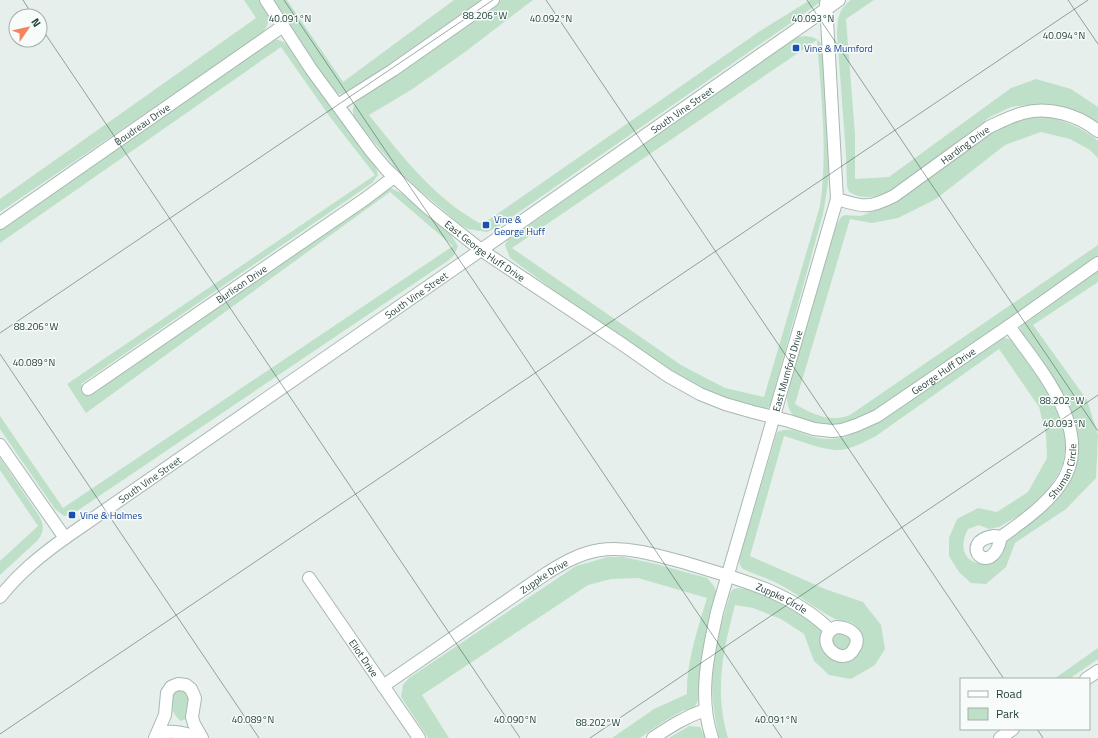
<svg xmlns="http://www.w3.org/2000/svg" width="1098" height="738" font-family="'Titillium Web',sans-serif">
	<style>
		.green { fill: #bfe0c8; fill-rule: evenodd }
		.lines { fill: none; stroke-linecap: round; stroke-linejoin: round }
		.minor-casing { stroke: #a8b8b2; stroke-width: 14 }
		.tertiary-casing { stroke: #a8b8b2; stroke-width: 14 }
		.minor { stroke: #fff; stroke-width: 12 }
		.tertiary { stroke: #fff; stroke-width: 12 }
		.ticks { fill: none; stroke: #24423a; stroke-width: 1; stroke-opacity: 0.45 }
		.transit-dot { fill: #1a4fb4; stroke: #f7fbf9; stroke-width: 1.5 }
		.labels { text-anchor: middle; stroke-width: 3; stroke-linejoin: round; paint-order: stroke }
		.transit-label { font-size: 10px; fill: #164399; stroke: #f7fbf9; text-anchor: start }
		.street-label { font-size: 10px; fill: #24423a; stroke: #f7fbf9 }
		.ticks-label { font-size: 10px; text-anchor: middle; fill: #24423a; stroke: #f7fbf9; stroke-width: 3; stroke-linejoin: round; paint-order: stroke }
	</style>
	<rect width="100%" height="100%" fill="#e6efeb"/>
	<!-- green -->
	<path class="green" d="M244 0H259C269 15 273 19 262 34L0 212V199L256 18Z
		M272 0H287L343 82 454 0H483L347 93 338 94 330 86Z
		M501 0H533L465 52 411 90 369 115C393 145 417 176 446 200 456 209 468 216 479 223L490 219 760 31 810 0H820L819 3 795 20 496 228 487 232 468 229 461 225 418 189 394 166 355 119C351 110 353 105 359 98Z
		M851 0H874L846 19 855 135V179L889 177 1011 88 1036 79 1071 89 1098 107V123L1054 106 1026 105 1011 107 990 117 888 193C872 197 864 200 849 192L847 186 846 154 837 35C838 19 837 11 851 0Z
		M806 36C814 37 820 39 822 47 825 86 829 125 829 165 829 181 826 197 823 214L774 391C772 398 773 406 765 410L712 393 689 382 570 302 510 258 505 245 508 239 777 49 797 37ZM817 40C821 95 828 151 820 206L764 397 725 388 681 365 512 248Z
		M275 39 284 42 289 46 375 164 378 175 372 183 81 384 88 394 389 187 403 194 451 235 458 246 454 255 449 260 71 515 64 516 55 509 0 429V416L63 508 453 246 390 192 86 413 67 384 375 175 330 117 281 47 0 243V226L263 45Z
		M1044 115C1064 121 1082 127 1098 141V158L1090 150 1070 139 1041 132 1005 145 936 199 898 218 872 223 850 219 795 404C812 414 830 423 850 415L1098 245V258L891 401C878 408 864 417 850 422 837 426 806 425 795 417 789 411 787 405 787 397L799 350 836 226 841 217 845 215 861 216 886 206 994 130 1022 118Z
		M1098 270V282L1033 325 1087 400 1098 435 1096 478 1066 509 1015 543 1006 567 986 584 971 583 959 572 949 556V538L957 519 978 508 997 512 1028 492 1047 458 1046 434 1039 407 999 349 876 436C864 442 849 451 835 450 817 448 801 441 784 436L750 556 825 589 863 602 881 625 885 649 875 665 851 679 829 675 814 661 804 634 781 619 753 608 735 605C723 651 714 690 728 738H719C713 710 709 680 715 652 718 632 725 613 730 594L732 590 737 588 746 589 765 595 801 611 822 631 823 646 855 655C865 647 864 636 856 626 851 620 840 622 833 618 813 607 795 592 775 582 764 577 753 574 743 569 739 565 739 562 740 556L777 432C792 426 800 434 814 437 825 440 835 439 846 437L1002 337 1015 341 1051 391 1067 438 1063 463 1058 474 1047 492 1030 509 999 527 989 529 979 525 968 529C958 548 964 566 988 563L1005 538 1067 482 1073 420 1065 396 1026 340C1021 332 1018 329 1022 320Z
		M0 458 38 514C44 524 45 531 38 540L0 575V561L38 526 0 470Z
		M608 557H623L656 564 707 578 714 586 716 591 710 613 703 652 698 701 694 708 682 711 663 722 640 738H612L654 709 687 694C686 663 698 628 707 598L638 578 611 579 588 585 422 695 449 738H428L401 697 403 685 409 678 576 566Z
		M833 632 849 635 851 642 848 649 838 652 829 638Z
		M1098 648V659L1069 679H1054Z
		M177 690H182L188 695 191 709 186 719 181 721C170 713 169 700 177 690Z
		M689 726 700 727 706 738H669Z"/>
	<g class="lines">
		<defs>
			<g id="minor">
				<path id="s1" d="M266 0 311 69 371 151 386 169 427 207 481 250 619 342 668 376 700 394 725 404 753 412 789 421 814 429 832 431 842 430 857 425 877 416 1009 326 1098 263"/>
				<path d="M338 105 393 70 493 0"/>
				<path id="s2" d="M837 199C864 207 868 209 894 196L989 127C1000 122 1011 116 1023 113 1049 106 1078 115 1098 131"/>
				<path id="s3" d="M0 223 283 26"/>
				<path id="s4" d="M88 389 365 199 394 177"/>
				<path d="M0 445 65 538"/>
				<path d="M994 536 1001 537C992 582 955 542 994 536Z"/>
				<path id="s5" d="M1001 537C1022 522 1045 506 1060 485 1098 433 1038 367 1009 326"/>
				<path id="s6" d="M309 578 419 738"/>
				<path d="M836 627C847 627 862 634 855 647 843 672 810 639 836 627Z"/>
				<path d="M1086 679 1098 671"/>
				<path id="s7" d="M383 686 547 573C563 563 580 553 600 550 630 546 660 556 689 564 739 579 791 592 830 630"/>
				<path d="M158 733C175 730 184 733 200 738"/>
				<path d="M155 738 165 715 167 693 171 687 178 684 186 685 191 689 195 698 192 717 194 724 202 738"/>
				<path d="M653 738C671 726 685 717 705 710"/>
				<path d="M1000 738 1013 729"/>
			</g>
			<g id="tertiary">
				<path id="s8" d="M0 597C19 573 40 556 65 538L468 259 839 0"/>
				<path id="s9" d="M712 738C698 696 708 654 717 612L837 199 826 3"/>
			</g>
		</defs>
		<!-- minor casing -->
		<use href="#minor" class="minor-casing"/>
		<!-- tertiary casing -->
		<use href="#tertiary" class="tertiary-casing"/>
		<!-- minor -->
		<use href="#minor" class="minor"/>
		<!-- tertiary -->
		<use href="#tertiary" class="tertiary"/>
	</g>
	<!-- ticks -->
	<path class="ticks" d="M23 0 33 16M284 0 782 738M546 0 1004 679M807 0 1098 431M1068 0 1098 44M40 26 520 738M0 333 493 0M0 354 259 738M1037 729 1043 738M0 734 1088 0M590 738 1098 395"/>
	<!-- markers -->
	<g class="transit-dot">
		<rect x="792" y="44" width="8" height="8" rx="2"/>
		<rect x="482" y="221" width="8" height="8" rx="2"/>
		<rect x="68" y="511" width="8" height="8" rx="2"/>
	</g>
	<g class="labels">
		<!-- transit labels -->
		<g class="transit-label">
			<text x="804" y="52">Vine &amp; Mumford</text>
			<text x="494" y="223">Vine &amp;<tspan x="494" dy="12">George Huff</tspan></text>
			<text x="80" y="519">Vine &amp; Holmes</text>
		</g>
		<!-- street labels -->
		<g class="street-label">
			<text dy="4" stroke="none"><textPath href="#s8" startOffset="839">South Vine Street</textPath></text>
			<text dy="4" stroke="none"><textPath href="#s3" startOffset="173">Boudreau Drive</textPath></text>
			<text dy="4" stroke="none"><textPath href="#s2" startOffset="147">Harding Drive</textPath></text>
			<text dy="4" stroke="none"><textPath href="#s1" startOffset="336">East George Huff Drive</textPath></text>
			<text dy="4" stroke="none"><textPath href="#s4" startOffset="186">Burlison Drive</textPath></text>
			<text dy="4" stroke="none"><textPath href="#s8" startOffset="515">South Vine Street</textPath></text>
			<text dy="4" stroke="none"><textPath href="#s1" startOffset="860">George Huff Drive</textPath></text>
			<text dy="4" stroke="none"><textPath href="#s9" startOffset="379">East Mumford Drive</textPath></text>
			<text dy="4" stroke="none"><textPath href="#s5" startOffset="93">Shuman Circle</textPath></text>
			<text dy="4" stroke="none"><textPath href="#s8" startOffset="191">South Vine Street</textPath></text>
			<text dy="4" stroke="none"><textPath href="#s7" startOffset="195">Zuppke Drive</textPath></text>
			<text dy="4" stroke="none"><textPath href="#s7" startOffset="447">Zuppke Circle</textPath></text>
			<text dy="4" stroke="none"><textPath href="#s6" startOffset="97">Eliot Drive</textPath></text>
		</g>
	</g>
	<g class="ticks-label">
		<text x="485" y="19">88.206°W</text>
		<text x="290" y="22">40.091°N</text>
		<text x="551" y="22">40.092°N</text>
		<text x="813" y="22">40.093°N</text>
		<text x="1064" y="39">40.094°N</text>
		<text x="36" y="330">88.206°W</text>
		<text x="34" y="366">40.089°N</text>
		<text x="1062" y="404">88.202°W</text>
		<text x="1064" y="427">40.093°N</text>
		<text x="253" y="723">40.089°N</text>
		<text x="515" y="723">40.090°N</text>
		<text x="776" y="723">40.091°N</text>
		<text x="598" y="726">88.202°W</text>
	</g>
	<!-- legend -->
	<rect x="960" y="678" width="130" height="52" fill="#f7fbf9" stroke="#a3b1ad"/>
	<rect x="968" y="691" width="20" height="6" fill="#ffffff" stroke="#a3b1ad"/>
	<text x="996" y="698" font-size="12" fill="#24423a">Road</text>
	<rect x="968" y="708" width="20" height="12" fill="#bfe0c8" stroke="#a3b1ad"/>
	<text x="996" y="718" font-size="12" fill="#24423a">Park</text>
	<!-- north arrow -->
	<g transform="translate(28 28) rotate(56)"><circle r="19" fill="#f7fbf9" stroke="#a3b1ad"/>
	<path d="M0-3L7 15L0 10L-7 15Z" fill="#f4845f"/>
	<text y="-6" font-size="11" font-weight="bold" text-anchor="middle" fill="#24423a">N</text>
	</g>
</svg>
